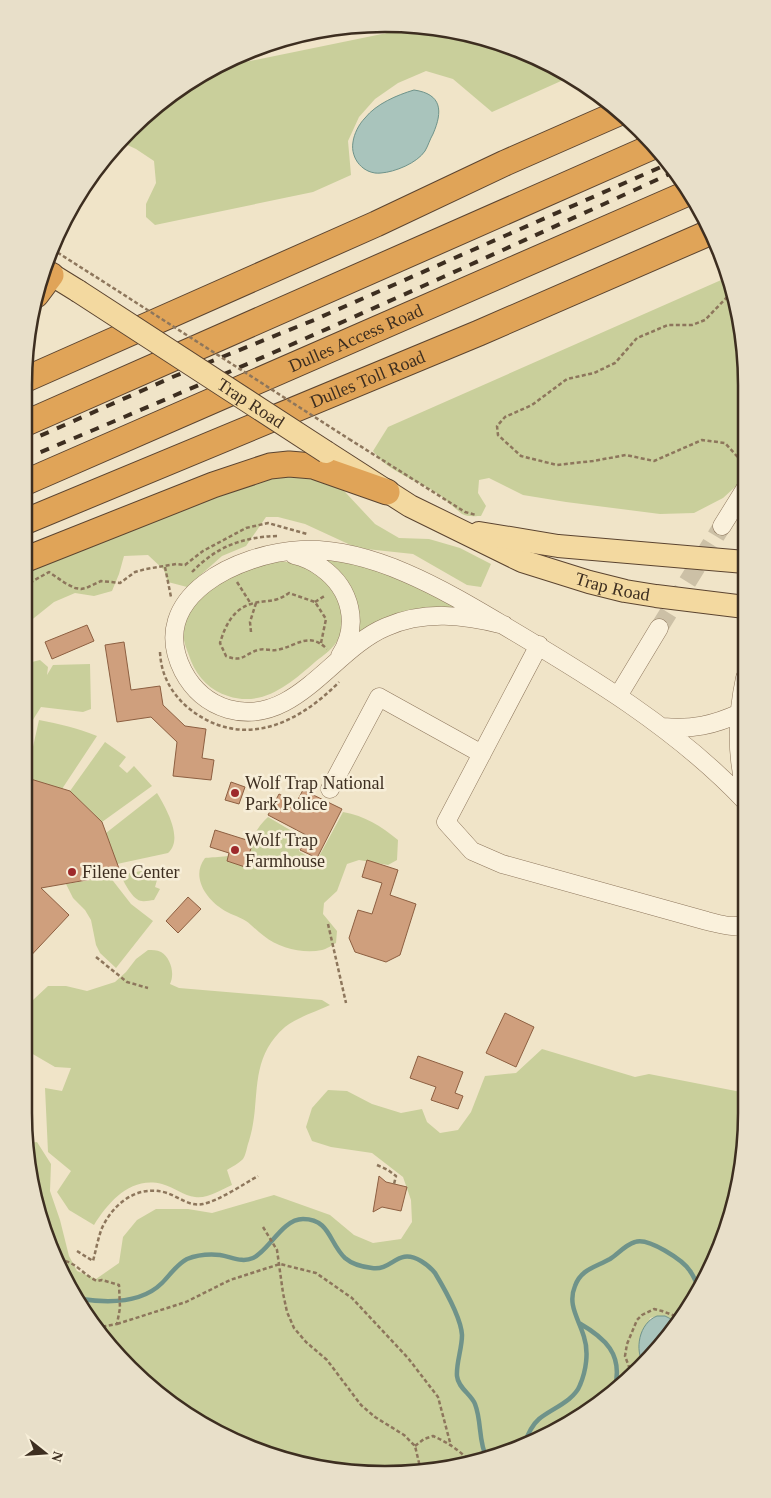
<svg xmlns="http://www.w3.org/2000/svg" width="771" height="1498" font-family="Georgia,serif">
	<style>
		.green { fill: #c9cf9b }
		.water { fill: #a9c4bc; stroke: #6f938a }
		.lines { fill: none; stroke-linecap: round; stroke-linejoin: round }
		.stream { stroke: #6f938a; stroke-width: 4.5 }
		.building { fill: #cf9f7d; stroke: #8d5f41 }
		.minor-tunnel { stroke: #ccc0a6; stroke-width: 18; stroke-dasharray: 18 9; stroke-linecap: butt }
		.minor-casing { stroke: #8d765c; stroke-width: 19 }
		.major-casing { stroke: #5b4430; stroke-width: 24 }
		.highway-casing { stroke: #5b4430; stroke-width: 27 }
		.path { stroke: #8d765c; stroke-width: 2.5; stroke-dasharray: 4 2.5; stroke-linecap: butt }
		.minor { stroke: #faf1dc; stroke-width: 18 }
		.major { stroke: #f3d9a0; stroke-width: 22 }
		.highway { stroke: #e0a458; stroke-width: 25 }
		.rail { stroke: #3d2e20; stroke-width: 4; stroke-dasharray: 9 9; stroke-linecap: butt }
		.major-bridge-casing { stroke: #5b4430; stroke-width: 24; stroke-linecap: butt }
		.path-bridge { stroke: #8d765c; stroke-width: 2.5; stroke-dasharray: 4 2.5; stroke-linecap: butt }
		.major-bridge { stroke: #f3d9a0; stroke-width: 22 }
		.poi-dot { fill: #9e2a2b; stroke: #f7eed8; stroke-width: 2 }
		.labels { text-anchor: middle; stroke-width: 5; stroke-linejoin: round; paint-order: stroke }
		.street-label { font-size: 18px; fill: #3d2e20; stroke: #f7eed8 }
		.poi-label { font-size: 18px; fill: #3d2e20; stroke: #f7eed8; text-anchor: start }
		.rim { fill: none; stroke: #3d2e20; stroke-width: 2.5 }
	</style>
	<rect width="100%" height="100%" fill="#f0e4c8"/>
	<!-- green -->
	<path class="green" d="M421 26 479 36 546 61 570 77 492 112 453 79 426 71 398 83 375 99 359 117 348 141 351 175 313 192 155 225 146 217V204L156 183 154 161 136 149 121 142 147 113 205 72 211 69Z
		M728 277 744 338 745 478 723 498 694 513 660 514 566 502 523 495 489 478 479 480 478 493 486 506 481 516C476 516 467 517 462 514 454 508 447 500 438 494 417 479 389 473 373 451L388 427Z
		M277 472 332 478 375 524 399 538 429 539 460 548 491 564 481 587 467 585 413 554 357 548 305 524 278 517H266L246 546 222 556 187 587 168 582 164 570 148 555 124 556 119 574 112 591 94 596 75 593 54 602 24 626V569Z
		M318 556 342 560 393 575 459 607C415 606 390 611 354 636Z
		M276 561C286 562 297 562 306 566 332 579 352 610 339 638 334 648 324 655 315 662 291 683 263 708 228 696 211 691 198 678 191 661 188 652 183 642 183 632 182 620 196 600 204 593 212 586 241 570 250 567 258 564 268 563 276 561Z
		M40 660 48 667 47 675 53 665 90 664 91 709 83 712 41 707 24 734V664Z
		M39 720C59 724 78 728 97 736L62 789 26 778Z
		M105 742 126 757 119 766 127 773 134 766 152 786 102 822 70 791Z
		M157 793C166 808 184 839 168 853L117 864 106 833Z
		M343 812C365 816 381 826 398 840L397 860 388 865 359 860 347 864 337 891 324 903 323 914 337 931 336 943C332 945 327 949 322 950 303 954 279 948 264 936 258 932 252 925 246 921 238 916 229 914 222 909 205 898 191 876 205 858 213 857 234 857 241 852 251 845 255 828 268 817L302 837 299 851 316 862Z
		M151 869 153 876 157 880 155 887 160 889 154 900C150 900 145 902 142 901 133 901 123 881 121 875Z
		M110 877 131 904 153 921 116 968 100 953 96 945 91 920 85 910 73 898 66 884Z
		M148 950C152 950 157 950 161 952 171 958 175 974 170 984L179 988 322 1000 330 1005C315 1012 298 1017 285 1027 247 1060 262 1100 249 1141 247 1146 246 1155 243 1159 239 1163 232 1167 227 1170L232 1185C221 1190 207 1199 195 1197 184 1196 174 1187 162 1184 131 1176 109 1201 94 1225L69 1210 57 1192 71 1171 48 1152 45 1088 62 1091 71 1068 55 1067 31 1053 24 1043V1012L33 1000 48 986H66L87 991 115 982 126 972 136 959Z
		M542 1049 635 1077 649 1074 746 1093V1136L735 1206 710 1273 675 1321C667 1315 660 1315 650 1318L639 1358 644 1365 641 1368 545 1437 479 1462 409 1473 292 1462 185 1413 99 1333 43 1229 29 1143 37 1142 51 1164 50 1191 60 1220 69 1256 77 1271 96 1279 119 1263 123 1237 137 1220 156 1209H188L212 1213 274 1195 330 1215 354 1235 373 1243 401 1239 412 1222 411 1200 403 1177 372 1153 331 1147 312 1141 306 1127 312 1108 328 1090 347 1091 372 1104 401 1113 422 1109 427 1122 440 1133 458 1130 471 1112 485 1076 516 1073Z"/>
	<!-- water -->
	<path class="water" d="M414 90C442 94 443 111 433 134 430 139 428 146 425 151 417 163 395 172 381 173 364 175 350 159 353 142 354 134 359 124 365 118 376 104 397 95 414 90Z
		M657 1316H665L675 1321 644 1365C634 1350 639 1323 657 1316Z"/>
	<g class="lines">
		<!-- stream -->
		<path class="stream" d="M81 1299C108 1303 142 1303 162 1283 170 1275 177 1264 187 1259 197 1255 210 1254 220 1255 232 1257 242 1263 253 1258 269 1251 282 1219 303 1219 330 1219 329 1243 345 1258 352 1264 363 1267 372 1268 393 1271 397 1247 421 1261 426 1264 431 1268 435 1273 444 1288 461 1318 462 1335 462 1349 456 1363 457 1376 458 1388 471 1394 475 1404 482 1422 478 1441 487 1459
			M579 1323C605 1338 623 1354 615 1387
			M524 1445C527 1436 532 1425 539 1419 551 1409 574 1401 580 1385 586 1371 589 1352 584 1337 579 1319 567 1305 575 1286 581 1269 596 1267 610 1259 618 1254 625 1245 635 1242 648 1237 683 1260 690 1271 694 1276 696 1283 699 1288"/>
	</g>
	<!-- building -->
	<path class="building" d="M87 625 94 641 52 659 45 642Z
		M124 642 131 690 160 686 163 705 185 726 206 729 202 758 214 760 211 780 173 776 177 742 151 717 117 722 105 645Z
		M24 777 70 791 102 822 121 874 41 888 69 915 24 963Z
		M231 782 245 787 239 804 225 800Z
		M303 790 342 809 317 858 300 850 308 836 268 815 279 794 296 803Z
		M215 830 253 842 245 867 227 861 229 853 210 847Z
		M367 860 398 870 390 895 416 904 400 955 386 962 355 952 349 938 358 910 372 914 382 883 362 877Z
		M188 897 201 909 178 933 166 921Z
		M505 1013 534 1027 516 1067 486 1053Z
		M418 1056 463 1072 455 1093 463 1096 458 1109 431 1100 436 1087 410 1078Z
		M379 1176 386 1182 407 1187 401 1211 382 1207 373 1212Z"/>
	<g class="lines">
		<!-- minor-tunnel -->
		<path class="minor-tunnel" d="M659 628 722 526"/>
		<defs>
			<path id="minor" d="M722 526 745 489
				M294 555C303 557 314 562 322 568 351 589 360 625 340 656
				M504 625C464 615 425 610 386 627 333 649 294 728 228 709 208 703 193 690 183 671 145 596 240 553 301 550 372 547 444 590 503 625 589 676 676 728 745 801
				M539 645 446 822 472 851 502 864 707 921C720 924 733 929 746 924
				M745 678C737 715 736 752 745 789
				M618 696 659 628
				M663 727C691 730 714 725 740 713
				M330 789 379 697 482 754"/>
			<g id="major">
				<path d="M44 270 78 291"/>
				<path id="s1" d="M326 452 410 506 522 561 589 582 625 591 656 596 745 607"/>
				<path d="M479 533 558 546 745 562"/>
			</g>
			<g id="highway">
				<path d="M36 295 51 275"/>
				<path d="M24 380 376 224 505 163 621 112"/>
				<path d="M24 424 654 146"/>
				<path id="s2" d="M24 483 688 193"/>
				<path id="s3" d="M24 522 479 333 711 232"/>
				<path d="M24 560 213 485 270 466 289 464 313 466 387 492"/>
			</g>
		</defs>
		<!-- minor casing -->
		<use href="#minor" class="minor-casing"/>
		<!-- major casing -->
		<use href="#major" class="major-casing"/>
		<!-- highway casing -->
		<use href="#highway" class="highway-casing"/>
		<!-- path -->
		<path class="path" d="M52 249 107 284
			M732 292 705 320 692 325H668L637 338 615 363 594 373 567 379 532 405 505 417 497 426 498 435 521 456 557 465 593 461 626 455 654 461 702 440 725 443 744 464
			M349 439 465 512 476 515
			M165 567 171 597
			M192 572C216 547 242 537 277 536
			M237 582 251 604
			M24 586 49 572 65 583 75 588 81 589 86 588 101 581 120 583 135 572 146 569 176 564 185 565 203 551 246 528 268 523 307 534
			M315 602 326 595
			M251 632 250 622 256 603
			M321 643 326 619 315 602 289 593C274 604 266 599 251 604 233 609 225 626 220 643L226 656C243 663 244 654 258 650 265 648 271 651 277 650 297 646 309 631 327 649
			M160 652C161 674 170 691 186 706 239 751 296 726 339 682
			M328 924 346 1003
			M96 957 127 982 148 988
			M377 1165 388 1170 396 1176 394 1184
			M263 1227 277 1250 283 1293 287 1312 294 1328 306 1342 327 1360 361 1405 375 1417 404 1435 415 1446 421 1471
			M77 1251 93 1261C96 1250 98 1238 102 1228 114 1202 139 1184 167 1193 179 1197 190 1207 203 1204 218 1201 244 1184 258 1176
			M59 1260C76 1261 83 1275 97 1281L102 1280 119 1285 120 1308 117 1324 96 1328
			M117 1324 186 1302 230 1280 280 1264 316 1273 352 1298 408 1358 438 1397 451 1446
			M632 1375 625 1356 627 1344 637 1320 642 1315 654 1309 662 1311 678 1317
			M415 1446 424 1439 433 1436C447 1442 461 1451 471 1463"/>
		<!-- minor -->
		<use href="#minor" class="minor"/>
		<!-- major -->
		<use href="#major" class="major"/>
		<!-- highway -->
		<use href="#highway" class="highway"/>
		<!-- rail -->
		<path class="rail" d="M24 443 175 376 314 320 670 163
			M24 459C244 368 460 270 676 171"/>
		<defs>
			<g id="major-bridge">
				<path id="s4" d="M78 291 326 452"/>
			</g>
		</defs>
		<!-- major-bridge casing -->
		<use href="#major-bridge" class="major-bridge-casing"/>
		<!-- path-bridge -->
		<path class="path-bridge" d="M107 284 349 439"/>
		<!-- major-bridge -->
		<use href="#major-bridge" class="major-bridge"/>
	</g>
	<!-- markers -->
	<g class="poi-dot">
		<circle cx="235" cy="793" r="5"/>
		<circle cx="235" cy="850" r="5"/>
		<circle cx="72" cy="872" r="5"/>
	</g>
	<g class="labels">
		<!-- street labels -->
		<g class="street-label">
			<text dy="6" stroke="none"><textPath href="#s2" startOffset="362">Dulles Access Road</textPath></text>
			<text dy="6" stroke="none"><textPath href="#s3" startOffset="372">Dulles Toll Road</textPath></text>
			<text dy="6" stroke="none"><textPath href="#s4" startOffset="206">Trap Road</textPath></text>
			<text dy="6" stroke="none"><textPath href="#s1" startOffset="319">Trap Road</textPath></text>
		</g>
		<!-- poi labels -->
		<g class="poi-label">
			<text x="245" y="789">Wolf Trap National<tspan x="245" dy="21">Park Police</tspan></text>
			<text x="245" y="846">Wolf Trap<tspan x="245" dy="21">Farmhouse</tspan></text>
			<text x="82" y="878">Filene Center</text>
		</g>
	</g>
	<!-- crop -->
	<path d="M0 0H771V1498H0ZM385 32H385A353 353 0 0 1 738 385V1113A353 353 0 0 1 385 1466H385A353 353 0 0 1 32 1113V385A353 353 0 0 1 385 32Z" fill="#e8dfc9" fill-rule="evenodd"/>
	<path class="rim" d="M385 32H385A353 353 0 0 1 738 385V1113A353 353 0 0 1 385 1466H385A353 353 0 0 1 32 1113V385A353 353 0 0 1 385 32Z"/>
	<!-- north arrow -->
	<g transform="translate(45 1453) rotate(107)" stroke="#f7eed8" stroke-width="4" paint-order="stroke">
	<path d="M0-4L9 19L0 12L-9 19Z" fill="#3d2e20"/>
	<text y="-8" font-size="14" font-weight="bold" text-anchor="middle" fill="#3d2e20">N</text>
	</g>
</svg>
